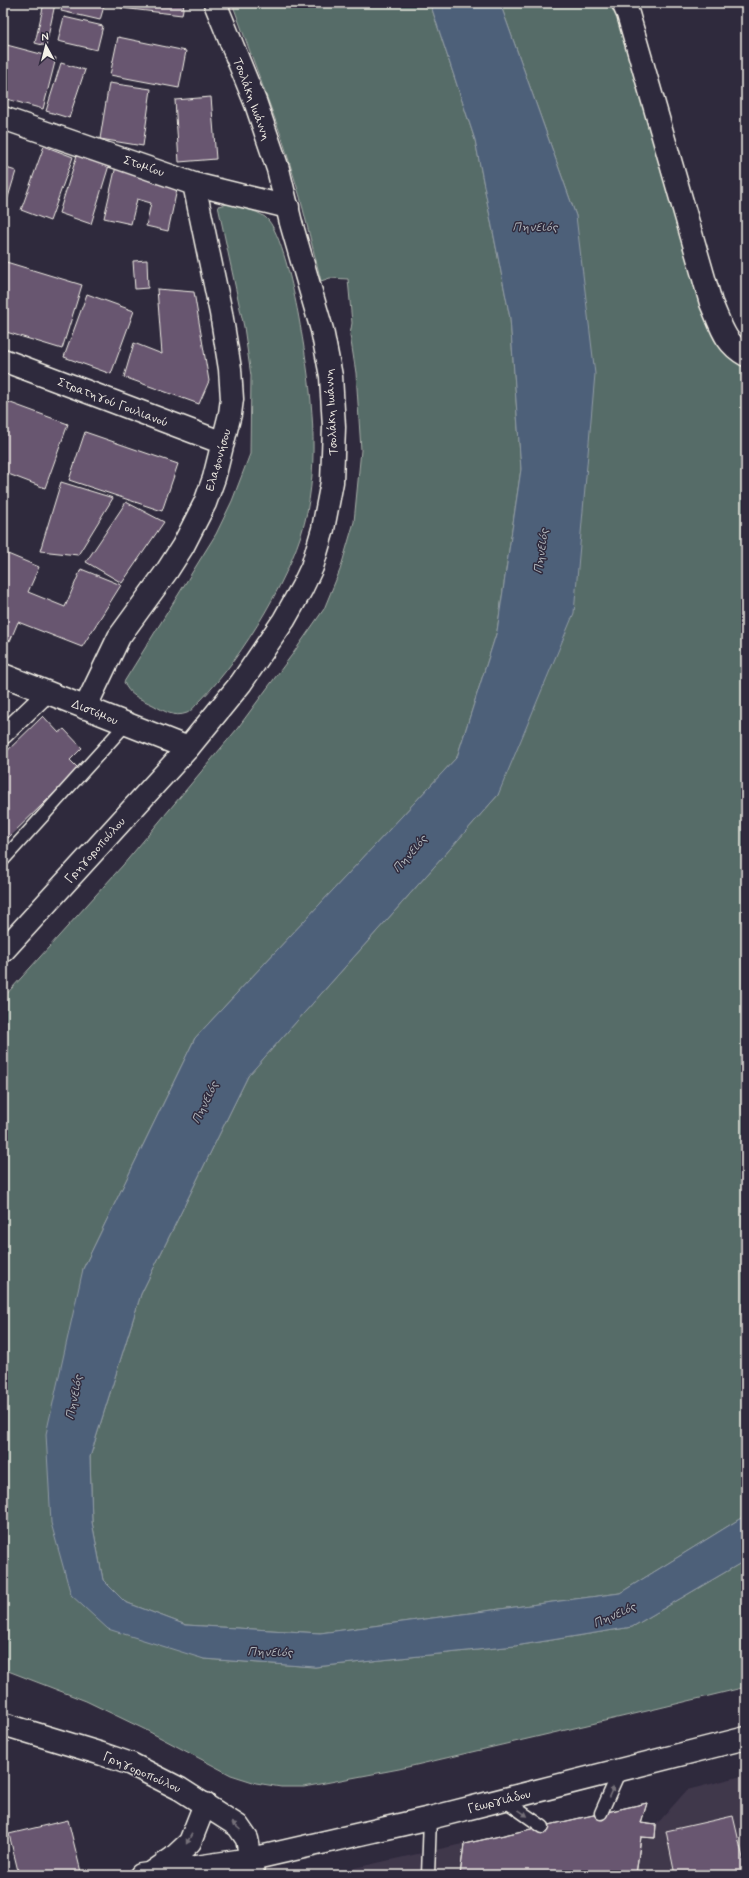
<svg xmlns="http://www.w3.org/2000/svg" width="749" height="1878" font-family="Mynerve,sans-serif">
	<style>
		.built { fill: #40374c }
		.green { fill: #576c67; stroke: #a6aea8 }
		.water { fill: #4e6179; stroke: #909ba5 }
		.building { fill: #675670; stroke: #f4f1e8 }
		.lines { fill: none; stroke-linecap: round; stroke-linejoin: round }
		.service-casing { stroke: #f4f1e8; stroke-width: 15 }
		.pedestrian-casing { stroke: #f4f1e8; stroke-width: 21 }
		.minor-casing { stroke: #f4f1e8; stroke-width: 25 }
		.tertiary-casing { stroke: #f4f1e8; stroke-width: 25 }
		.primary-casing { stroke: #f4f1e8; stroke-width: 25 }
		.service { stroke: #2f2a3d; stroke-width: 12 }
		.pedestrian { stroke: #2f2a3d; stroke-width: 18 }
		.minor { stroke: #2f2a3d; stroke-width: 22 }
		.tertiary { stroke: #2f2a3d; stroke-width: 22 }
		.primary { stroke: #2f2a3d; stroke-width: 22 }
		.oneway { fill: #747079 }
		.labels { text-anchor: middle; stroke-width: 3; stroke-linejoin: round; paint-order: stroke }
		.street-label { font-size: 12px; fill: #f4f1e8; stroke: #2f2a3d }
		.water-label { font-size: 13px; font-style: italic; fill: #b2b7bc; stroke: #2f2a3d }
	</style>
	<rect width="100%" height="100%" fill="#2f2a3d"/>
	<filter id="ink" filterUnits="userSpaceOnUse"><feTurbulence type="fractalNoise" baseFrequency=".025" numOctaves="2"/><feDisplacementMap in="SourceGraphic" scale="8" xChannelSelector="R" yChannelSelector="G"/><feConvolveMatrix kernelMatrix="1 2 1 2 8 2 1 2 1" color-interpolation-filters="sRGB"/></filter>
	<g filter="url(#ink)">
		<!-- built -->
		<path class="built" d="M746 1775V1875H323L647 1803 642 1823 656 1825 687 1790Z"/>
		<!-- green -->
		<path class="green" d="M232 3H430L475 140 510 318 521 469 497 631 457 757 195 1038 83 1269 71 1595 204 1659 315 1667 515 1646 632 1627 746 1560V1687L647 1711 399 1769 304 1787H281L256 1783 231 1775 144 1729 86 1701 3 1669V998L123 865 237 729 294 652 324 609 340 570 354 522 361 450 356 373 350 335 352 323 348 279 330 278 321 281 300 197 282 138Z
			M500 3H621L707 299 746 350V1515L620 1593 320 1633 186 1625 125 1602 103 1580 92 1522 90 1457 141 1294 248 1076 498 795 576 216Z
			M228 204C240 207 256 210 265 217 281 229 294 293 298 313 310 379 320 446 307 512 296 570 242 658 201 700 197 703 192 711 187 713 174 718 164 711 153 705 141 699 129 696 124 682L216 534 232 501 250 454 251 376 244 327 218 206Z"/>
		<!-- water -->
		<path class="water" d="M430 3H500L576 216 595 374 574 613 498 795 248 1076 141 1294 90 1457 92 1522 103 1580 125 1602 186 1625 320 1633 620 1593 746 1515V1560L632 1627 515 1646 315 1667 204 1659 108 1629 71 1595 51 1523 46 1434 83 1269 195 1038 457 757 497 631 521 469 510 318 475 140Z"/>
		<!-- building -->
		<path class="building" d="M3 3H8L3 24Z
			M44 3 55 4 46 46 35 43Z
			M63 3H105L100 20 61 11Z
			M121 3H184L182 15 121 8Z
			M64 17 103 26 97 50 58 41Z
			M118 37 186 51 179 88 110 75Z
			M3 44 56 58 43 109 3 98Z
			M61 63 85 70 69 118 46 111Z
			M109 83 151 89 143 146 100 139Z
			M211 97 216 159 179 162 175 100Z
			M44 146 73 157 50 221 21 210Z
			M78 152 110 162 91 224 59 213Z
			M116 166 179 180 168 231 146 226 151 203 137 199 131 224 104 218Z
			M3 167 16 171 3 214Z
			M147 260 148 288 135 289 133 261Z
			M3 261 82 285 62 349 3 331Z
			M157 289 194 292 209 381 199 404 124 377 134 343 162 354Z
			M87 294 134 311 111 374 64 357Z
			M8 402 68 424 45 488 3 472V414Z
			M85 432 178 464 162 511 69 480Z
			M61 482 113 498 78 555 40 551Z
			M126 502 164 522 122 583 86 562Z
			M3 552 39 567 28 592 65 607 81 569 121 585 82 647 18 622 10 641 3 638Z
			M43 716 59 733 64 729 82 748 70 760 79 769 8 838 3 833V755Z
			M647 1803 641 1823 656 1825 655 1838 641 1837 636 1875H460L464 1844Z
			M647 1803 641 1823 656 1825 655 1838 641 1837 636 1875H460L464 1844Z
			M733 1816 746 1871 730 1875H675L666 1831Z
			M68 1820 81 1872 67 1875H19L9 1834Z"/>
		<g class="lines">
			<defs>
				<path id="service" d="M3 860 126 724
					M504 1800 543 1827
					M601 1813 620 1770
					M428 1875 430 1818"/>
				<path id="pedestrian" d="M3 735 47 693"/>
				<path id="minor" d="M623 3 628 14 711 303C721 325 724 343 746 355
					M3 118 194 184 288 207
					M3 360 223 443
					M3 675 188 748
					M85 708 119 637 167 571 183 546 205 503 214 478 230 414 232 399 230 369 221 313 194 184
					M251 1859 253 1875"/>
				<path id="tertiary" d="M3 951 188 748 241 683 284 620 302 588 312 567 323 529 332 482 334 427 331 376 322 330 291 223 278 169 256 104 215 3
					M3 1724 102 1754 131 1764 180 1789 238 1826 247 1839 251 1859"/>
				<path id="primary" d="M153 1872 173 1858 190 1842 205 1804
					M141 1875 251 1859 430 1818 746 1738"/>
			</defs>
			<!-- service casing -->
			<use href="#service" class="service-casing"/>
			<!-- pedestrian casing -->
			<use href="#pedestrian" class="pedestrian-casing"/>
			<!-- minor casing -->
			<use href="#minor" class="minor-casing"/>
			<!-- tertiary casing -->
			<use href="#tertiary" class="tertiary-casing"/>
			<!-- primary casing -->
			<use href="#primary" class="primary-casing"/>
			<!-- service -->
			<use href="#service" class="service"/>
			<!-- pedestrian -->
			<use href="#pedestrian" class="pedestrian"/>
			<!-- minor -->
			<use href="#minor" class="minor"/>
			<!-- tertiary -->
			<use href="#tertiary" class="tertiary"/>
			<!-- primary -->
			<use href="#primary" class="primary"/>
		</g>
		<!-- one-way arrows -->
		<defs><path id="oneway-solid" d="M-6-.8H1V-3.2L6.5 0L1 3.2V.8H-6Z"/></defs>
		<g class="oneway">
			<use href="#oneway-solid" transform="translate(611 1792) rotate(-66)"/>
			<use href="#oneway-solid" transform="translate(523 1813) rotate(35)"/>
			<use href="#oneway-solid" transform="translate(236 1826) rotate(-138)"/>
			<use href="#oneway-solid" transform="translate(189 1839) rotate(119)"/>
		</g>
	</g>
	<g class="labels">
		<!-- street labels -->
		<g class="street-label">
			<text transform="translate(252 99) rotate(70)" y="4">Τσολάκη Ιωάννη</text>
			<text transform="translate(144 166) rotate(19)" y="4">Στομίου</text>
			<text transform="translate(113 402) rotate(21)" y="4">Στρατηγού Γουλιανού</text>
			<text transform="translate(331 412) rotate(-93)" y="4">Τσολάκη Ιωάννη</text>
			<text transform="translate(218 460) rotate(-74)" y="4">Ελαφονήσου</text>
			<text transform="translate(95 712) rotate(22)" y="4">Διστόμου</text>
			<text transform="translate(95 850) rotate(-48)" y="4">Γρηγοροπούλου</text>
			<text transform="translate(142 1772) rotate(24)" y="4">Γρηγοροπούλου</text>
			<text transform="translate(499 1801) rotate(-14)" y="4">Γεωργιάδου</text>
		</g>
		<!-- water labels -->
		<g class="water-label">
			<text x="535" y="231">Πηνειός</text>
			<text transform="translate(540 551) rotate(-82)" y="5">Πηνειός</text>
			<text transform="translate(409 853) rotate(-49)" y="5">Πηνειός</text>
			<text transform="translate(204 1102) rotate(-64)" y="5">Πηνειός</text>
			<text transform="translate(73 1397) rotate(-79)" y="5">Πηνειός</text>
			<text transform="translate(614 1614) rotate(-24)" y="5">Πηνειός</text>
			<text transform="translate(270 1651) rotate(1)" y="5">Πηνειός</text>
		</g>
	</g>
	<!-- margin -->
	<rect width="749" height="1878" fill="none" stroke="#2f2a3d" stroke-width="16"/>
	<rect x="8" y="8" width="733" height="1862" fill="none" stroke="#f4f1e8" stroke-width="1.5" filter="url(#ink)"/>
	<!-- north arrow -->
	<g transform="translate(46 46) rotate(353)" stroke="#2f2a3d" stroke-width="3" paint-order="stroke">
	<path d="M0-3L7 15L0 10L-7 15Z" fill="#f4f1e8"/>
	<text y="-6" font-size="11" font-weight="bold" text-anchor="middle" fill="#f4f1e8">N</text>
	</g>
</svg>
